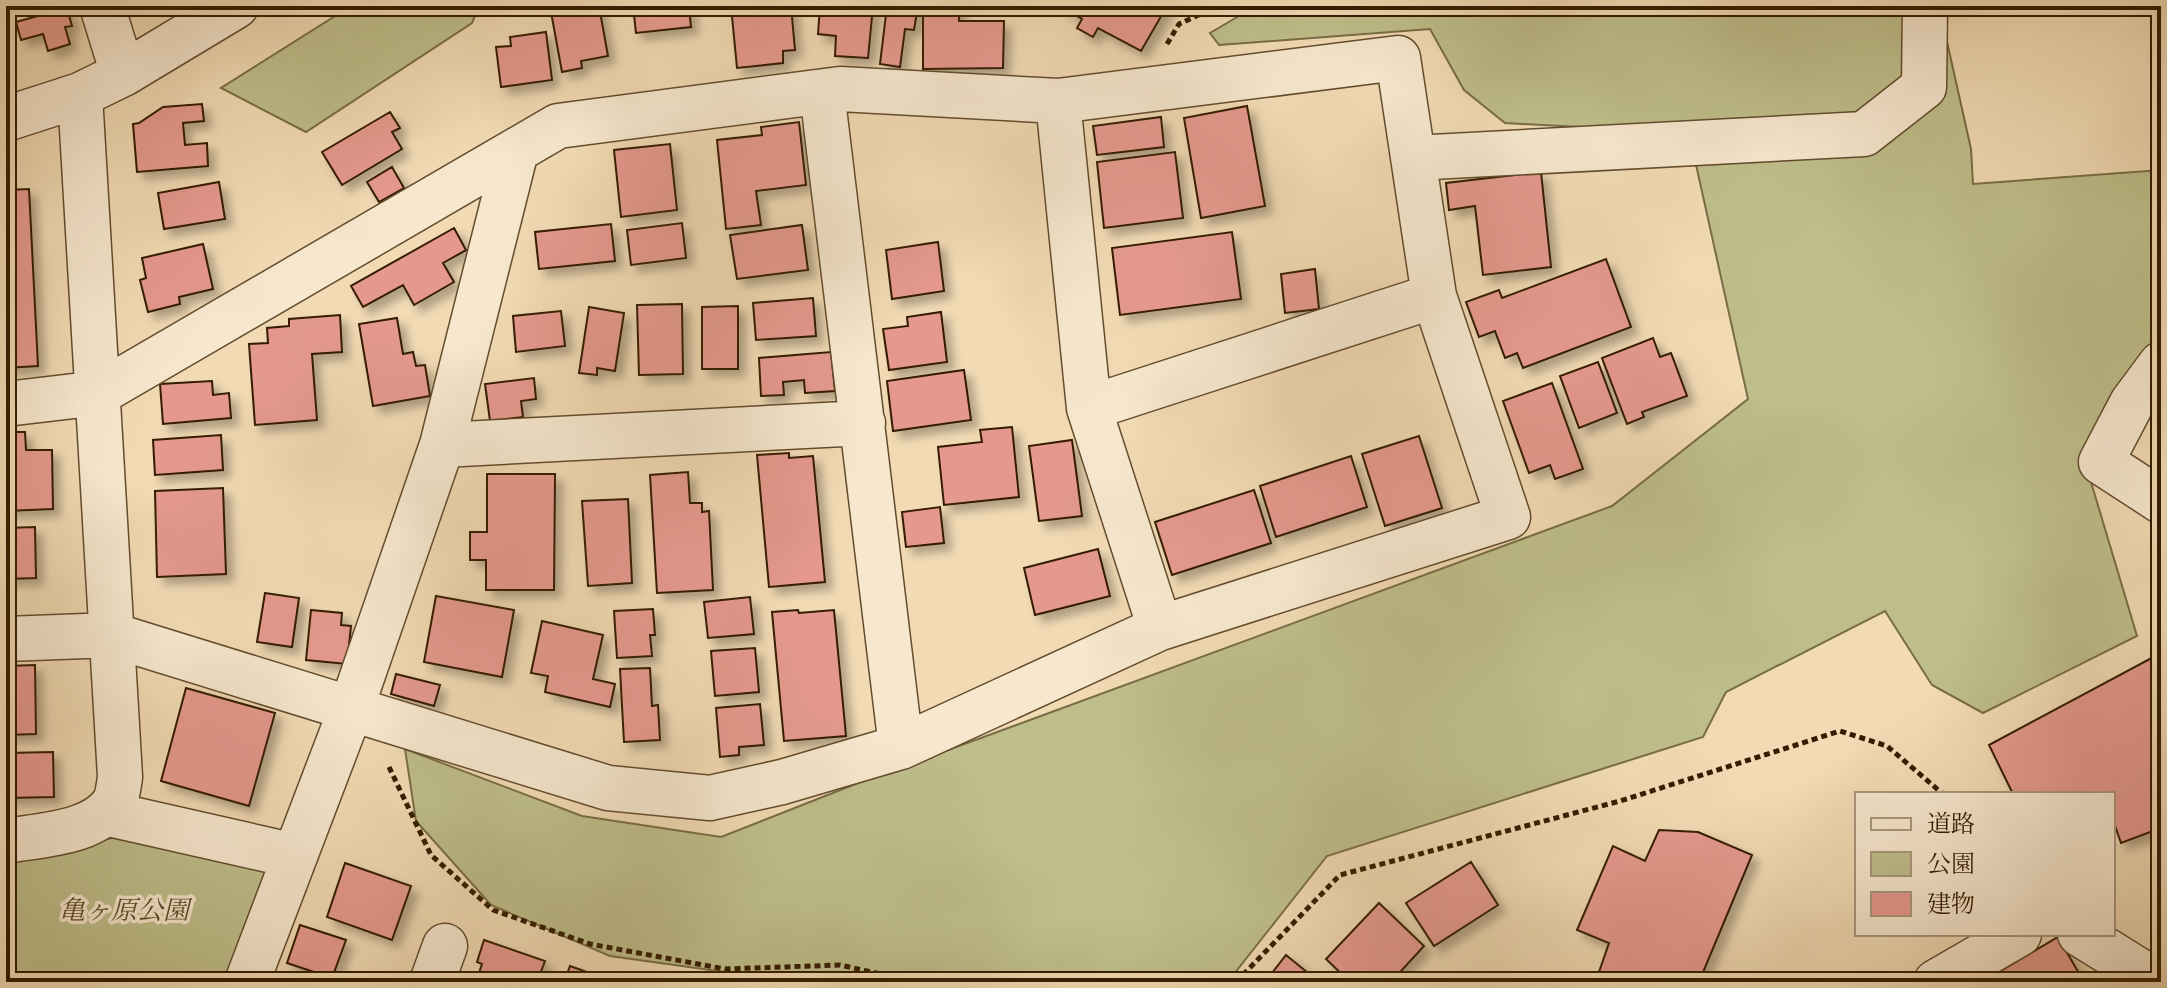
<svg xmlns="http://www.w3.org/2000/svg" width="2167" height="988" font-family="'Gentium Book Plus','Noto Serif JP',serif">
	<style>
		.green { fill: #bebe8a; stroke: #796d45; stroke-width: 2 }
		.building { fill: #e5998e; stroke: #341c00; stroke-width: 2; filter: url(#shadow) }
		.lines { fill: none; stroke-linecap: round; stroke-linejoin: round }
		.minor-casing { stroke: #634c2d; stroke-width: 47 }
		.path { stroke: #341c00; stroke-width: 5; stroke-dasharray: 6 4; stroke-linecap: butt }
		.minor { stroke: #f6e7ce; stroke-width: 44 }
		.labels { text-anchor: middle; stroke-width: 7; stroke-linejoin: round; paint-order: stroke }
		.park-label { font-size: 26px; font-style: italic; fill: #5d4d29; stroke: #f6e7ce }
	</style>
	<defs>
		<filter id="shadow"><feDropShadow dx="7" dy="7" stdDeviation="4" flood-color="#0004"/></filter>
	</defs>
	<rect width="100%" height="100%" fill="#f1dab4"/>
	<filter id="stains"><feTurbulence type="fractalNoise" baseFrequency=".0025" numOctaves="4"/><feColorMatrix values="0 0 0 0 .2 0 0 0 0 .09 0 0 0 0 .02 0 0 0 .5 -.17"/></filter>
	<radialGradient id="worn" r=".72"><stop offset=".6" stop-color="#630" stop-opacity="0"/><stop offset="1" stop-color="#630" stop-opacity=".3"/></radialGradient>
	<!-- green -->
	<path class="green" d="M351 6H479L472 23 306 132 221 88Z
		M1256 6H1939L1971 149 1973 184 2161 170V384L2091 482 2137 636 1983 713 1932 685 1885 611 1726 692 1703 737 1327 856 1230 979 1211 982H796L610 956 491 905 416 821 405 749 582 816 721 837 853 785 1612 506 1748 399 1689 133 1505 123 1464 90 1430 29 1219 45 1210 33Z
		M123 836 269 866 237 982H6V858Z"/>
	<!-- building -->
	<path class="building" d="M584 6H599L608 56 581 61 582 68 562 72 551 12Z
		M633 6H689L691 27 636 33Z
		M731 6H791L795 50 783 51V63L737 68Z
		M820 6H873L868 58 835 56 836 36 818 34Z
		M887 6H918L914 30 905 29 900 67 880 64Z
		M923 6H959V21H1004L1003 68 923 69Z
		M1059 6H1167L1141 51 1098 28 1093 37 1077 28 1082 19Z
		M67 8 72 26 65 27 70 44 48 51 43 34 21 40 16 22Z
		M546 32 552 80 501 87 496 47 511 46 510 37Z
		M202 104 204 121 183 123 185 145 207 143 208 166 137 172 133 124 139 123 163 107Z
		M1247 106 1265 206 1201 218 1184 118Z
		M390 112 400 128 392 132 402 149 342 185 322 152Z
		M1161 117 1164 147 1097 155 1093 126Z
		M799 122 806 185 756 191 761 225 726 229 717 140 762 135 761 127Z
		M670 144 677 210 621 217 614 150Z
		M1175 152 1183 218 1104 228 1097 162Z
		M392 167 404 188 379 202 367 182Z
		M1541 172 1551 267 1483 275 1475 206 1449 210 1446 183Z
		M219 182 225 219 164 229 158 193Z
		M29 189 38 366 6 368V190Z
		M682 223 686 258 631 265 627 230Z
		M611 224 615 261 539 269 535 232Z
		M802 225 808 270 737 279 730 235Z
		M454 228 466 250 443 263 454 282 414 305 403 285 363 307 351 286Z
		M1232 232 1241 299 1120 315 1112 248Z
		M938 242 944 291 892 299 886 250Z
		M203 244 213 289 179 297 180 304 148 312 140 280 146 278 142 258Z
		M1606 259 1631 327 1523 368 1517 353 1505 358 1495 331 1479 337 1466 302 1499 290 1502 298Z
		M1315 269 1319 309 1285 313 1281 274Z
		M813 298 816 336 756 340 753 303Z
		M682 304 683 374 639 375 637 305Z
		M738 306V369H702V307Z
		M589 307 624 313 615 371 597 368V375L579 373Z
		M561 311 565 346 516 352 513 316Z
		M941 312 947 362 889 370 883 329 908 326 907 317Z
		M340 315 342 352 312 354 317 420 255 425 249 344 268 343 267 328 289 326V319Z
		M397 318 403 354 413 352 416 366 425 365 430 396 373 406 359 324Z
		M1653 338 1660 357 1671 353 1687 396 1642 412 1644 417 1627 424 1602 358Z
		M831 352 835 391 805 393 804 380 783 382 784 395 761 396 759 358Z
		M1598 362 1617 413 1579 428 1560 376Z
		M964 370 971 420 893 431 887 381Z
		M534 378 536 399 521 401 523 417 490 421 485 384Z
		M212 381 213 395 229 393 231 418 163 424 160 384Z
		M1552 383 1583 469 1555 479 1550 465 1529 473 1503 401Z
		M1012 427 1019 497 944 505 938 447 982 442 980 430Z
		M6 432H25L26 450H52L53 509 6 511Z
		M221 435 223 470 155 475 153 440Z
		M1419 436 1442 508 1385 526 1362 454Z
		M1072 440 1082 516 1039 521 1029 446Z
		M789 453V458L813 456 825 582 769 587 757 455Z
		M1351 456 1367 507 1276 537 1260 486Z
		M688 472 690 503H702V512L709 511 713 590 657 593 650 475Z
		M487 474H555L554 590H486V560H470V532H487Z
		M223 488 226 574 157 577 155 491Z
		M1254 490 1271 543 1172 575 1155 522Z
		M628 499 632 583 588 586 582 501Z
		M940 507 944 543 906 547 902 512Z
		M35 527 36 578 6 579V528Z
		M1098 549 1110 596 1035 615 1024 568Z
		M265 593 299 598 292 647 257 642Z
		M436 596 514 610 502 677 424 662Z
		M750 597 754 634 708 638 704 602Z
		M653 609 655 635H650L652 656 617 658 614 611Z
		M311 610 342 613 341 625 351 626 347 664 306 660Z
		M798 610 799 613 834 610 846 736 784 741 772 612Z
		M542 621 603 635 593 679 615 684 610 707 545 692 548 676 531 673Z
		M755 648 759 692 715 696 711 651Z
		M2161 653V828L2121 843 2113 820V794H2013L1989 745Z
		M35 665 36 734 6 735V666Z
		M650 668 652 706 658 705 660 740 624 742 620 669Z
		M396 674 440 685 434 706 391 694Z
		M186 688 275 713 249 806 161 781Z
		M760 704 764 745 739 747V755L720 757 716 708Z
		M53 752 54 797 6 798V753Z
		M1659 830 1698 832 1752 855 1699 982H1624L1599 972 1609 943 1577 930 1613 846 1645 861Z
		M1471 862 1498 905 1434 946 1406 903Z
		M345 863 411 886 392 940 327 917Z
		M1379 903 1424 946 1391 982H1350L1326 959Z
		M300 925 346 940 332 978 287 963Z
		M2058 937 2084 982H1982Z
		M484 940 545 961 537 982 517 976 515 982H476L482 964 477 962Z
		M1286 955 1319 982H1265Z
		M570 966 615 982H564Z"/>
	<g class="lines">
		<defs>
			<path id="minor" d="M102 6 123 74
				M822 92 901 747
				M1058 101 1089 408 1160 628
				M6 119 80 95 123 74 236 6
				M1413 158 1864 134 1924 87 1925 6
				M2161 364 2132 403 2101 462 2161 501
				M6 404 99 393 558 126 840 89 1058 101 1398 58 1434 296 1508 517 1160 628 901 747 782 782 710 798 608 788 112 635 6 639
				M1089 408 1434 296
				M442 445 863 423
				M105 813 295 856
				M6 841C39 835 96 834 115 801 118 794 119 784 120 777L80 95
				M2080 934 2157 982
				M247 982 351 709 442 445 516 151
				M432 982 445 946
				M1936 982 2019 934"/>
		</defs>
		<!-- minor casing -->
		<use href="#minor" class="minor-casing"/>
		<!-- path -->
		<path class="path" d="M1167 44 1179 24 1218 6
			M389 767 431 855 493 910 590 944 725 969 840 965 917 982
			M1236 982 1340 875 1620 801 1840 731 1887 746 1943 794"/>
		<!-- minor -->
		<use href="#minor" class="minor"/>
	</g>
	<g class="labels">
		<!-- park labels -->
		<g class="park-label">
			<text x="124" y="919">亀ヶ原公園</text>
		</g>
	</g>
	<!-- margin -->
	<rect width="2167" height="988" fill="none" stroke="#f1dab4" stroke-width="32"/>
	<rect x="8" y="8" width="2151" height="972" fill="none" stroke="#341c00" stroke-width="4"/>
	<rect x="16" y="16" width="2135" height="956" fill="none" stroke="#341c00" stroke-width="2"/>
	<!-- legend -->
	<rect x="1855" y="792" width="260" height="144" fill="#f6e7ce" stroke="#a8967c" stroke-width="2"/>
	<rect x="1871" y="818" width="40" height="12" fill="#f6e7ce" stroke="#a8967c" stroke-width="2"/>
	<text x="1927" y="832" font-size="24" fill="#341c00">道路</text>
	<rect x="1871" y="852" width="40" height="24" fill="#bebe8a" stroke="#a8967c" stroke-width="2"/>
	<text x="1927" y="872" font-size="24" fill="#341c00">公園</text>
	<rect x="1871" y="892" width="40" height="24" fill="#e5998e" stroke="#a8967c" stroke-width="2"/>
	<text x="1927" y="912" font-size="24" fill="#341c00">建物</text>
	<rect width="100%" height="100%" filter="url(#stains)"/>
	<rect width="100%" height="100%" fill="url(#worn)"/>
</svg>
